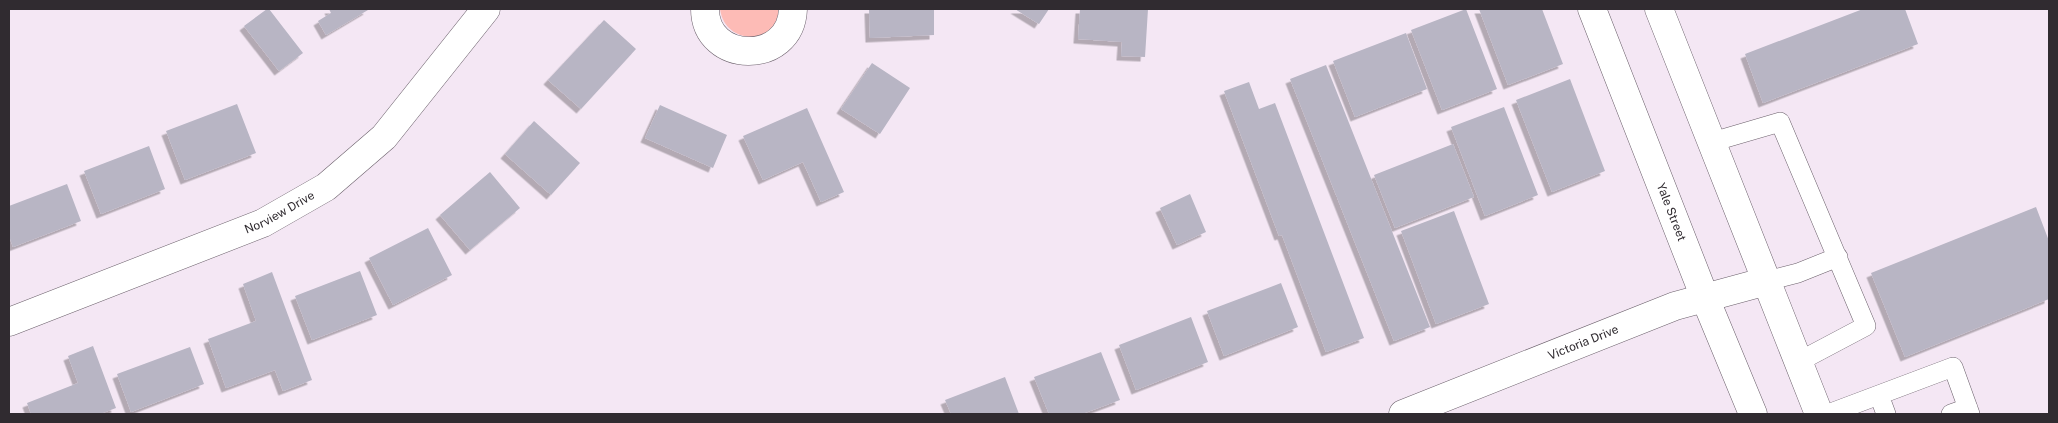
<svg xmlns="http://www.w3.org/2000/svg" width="2058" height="423" font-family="'Public Sans',sans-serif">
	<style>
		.green { fill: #fdbbb6 }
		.building { fill: #b8b5c4; filter: url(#shadow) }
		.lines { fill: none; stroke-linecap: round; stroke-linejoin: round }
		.service-casing { stroke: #6b606b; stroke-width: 20 }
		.minor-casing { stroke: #6b606b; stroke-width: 29 }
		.tertiary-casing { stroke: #6b606b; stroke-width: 29 }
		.secondary-casing { stroke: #6b606b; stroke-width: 29 }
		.service { stroke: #fff; stroke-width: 19 }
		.minor { stroke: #fff; stroke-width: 28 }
		.tertiary { stroke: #fff; stroke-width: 28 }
		.secondary { stroke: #fff; stroke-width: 28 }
		.labels { text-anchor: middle; stroke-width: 4.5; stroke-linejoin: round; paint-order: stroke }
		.street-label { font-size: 12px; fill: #302b30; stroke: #fef6fe }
	</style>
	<defs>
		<filter id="shadow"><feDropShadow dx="-4.5" dy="4.5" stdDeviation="0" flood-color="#0004"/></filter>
	</defs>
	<rect width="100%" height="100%" fill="#f4e7f4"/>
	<!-- green -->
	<path class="green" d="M720 9H779C777 46 725 46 720 9Z"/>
	<!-- building -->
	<path class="building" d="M267 9H269L303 53 279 71 244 26Z
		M329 9H367L368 10 326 35 318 21 331 13Z
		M869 9H934V35L870 38Z
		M1015 9H1049L1039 24Z
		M1080 9H1148L1145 57 1121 56 1122 42 1078 39Z
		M1466 9 1497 89 1442 110 1411 30Z
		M1479 9H1542L1563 64 1508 85Z
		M1863 9H1905L1918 44 1763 103 1745 54Z
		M604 20 636 49 581 109 548 80Z
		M1406 33 1427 89 1355 117 1333 61Z
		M872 63 910 88 880 134 841 109Z
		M1326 65 1430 327 1394 341 1290 79Z
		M1570 79 1605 171 1552 192 1516 100Z
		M1249 82 1259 109 1275 103 1364 338 1326 352 1282 235 1279 236 1224 91Z
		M237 104 256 153 185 180 166 131Z
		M660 105 727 135 713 168 645 138Z
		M1504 107 1538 195 1485 216 1451 127Z
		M807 108 844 192 821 202 803 162 763 180 743 136Z
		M534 121 580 163 551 195 505 154Z
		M1453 144 1474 197 1395 228 1374 175Z
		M149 146 165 189 101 214 84 171Z
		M490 172 520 208 470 250 440 215Z
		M67 184 81 221 13 247 9 236V206Z
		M1190 194 1206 232 1177 245 1160 208Z
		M2036 207 2049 241V299L1905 357 1871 273Z
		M1454 211 1489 304 1436 324 1401 231Z
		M428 228 452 275 393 305 369 258Z
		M360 271 377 315 312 340 295 296Z
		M272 272 312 380 283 391 275 370 226 388 208 339 256 321 243 284Z
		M1281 283 1298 327 1224 356 1207 311Z
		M1191 317 1208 362 1136 390 1119 345Z
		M93 346 116 408 100 414H31L27 403 78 383 68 356Z
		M190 347 204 384 131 412 117 374Z
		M1101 352 1120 400 1082 414H1049L1034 377Z
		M1005 377 1019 414H951L945 400Z"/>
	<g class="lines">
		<defs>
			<path id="service" d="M1712 142 1780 122 1866 326 1798 362
				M1767 281 1798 273 1838 257
				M1879 395 1886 414
				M1828 414 1953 367 1970 414
				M1951 414 1968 408"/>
			<g id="minor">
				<path d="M705 9C705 64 791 66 793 9"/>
				<path id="s1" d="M9 322 263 223 326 187 384 137 486 9"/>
			</g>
			<g id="tertiary">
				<path id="s2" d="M1403 414 1675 306 1767 281"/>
			</g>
			<g id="secondary">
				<path id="s3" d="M1592 9 1705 298 1753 414"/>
				<path d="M1659 9 1819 414"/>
			</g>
		</defs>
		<!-- service casing -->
		<use href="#service" class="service-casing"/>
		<!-- minor casing -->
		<use href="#minor" class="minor-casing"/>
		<!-- tertiary casing -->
		<use href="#tertiary" class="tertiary-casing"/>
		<!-- secondary casing -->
		<use href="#secondary" class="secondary-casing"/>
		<!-- service -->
		<use href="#service" class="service"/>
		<!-- minor -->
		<use href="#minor" class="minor"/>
		<!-- tertiary -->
		<use href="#tertiary" class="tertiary"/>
		<!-- secondary -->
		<use href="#secondary" class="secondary"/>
	</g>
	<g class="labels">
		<!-- street labels -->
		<g class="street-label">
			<text dy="4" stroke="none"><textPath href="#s1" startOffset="292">Norview Drive</textPath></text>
			<text dy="4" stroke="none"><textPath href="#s3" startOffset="218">Yale Street</textPath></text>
			<text dy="4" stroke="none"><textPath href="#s2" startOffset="194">Victoria Drive</textPath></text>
		</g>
	</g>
	<!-- border -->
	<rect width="2058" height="423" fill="none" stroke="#302b30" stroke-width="20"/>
</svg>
